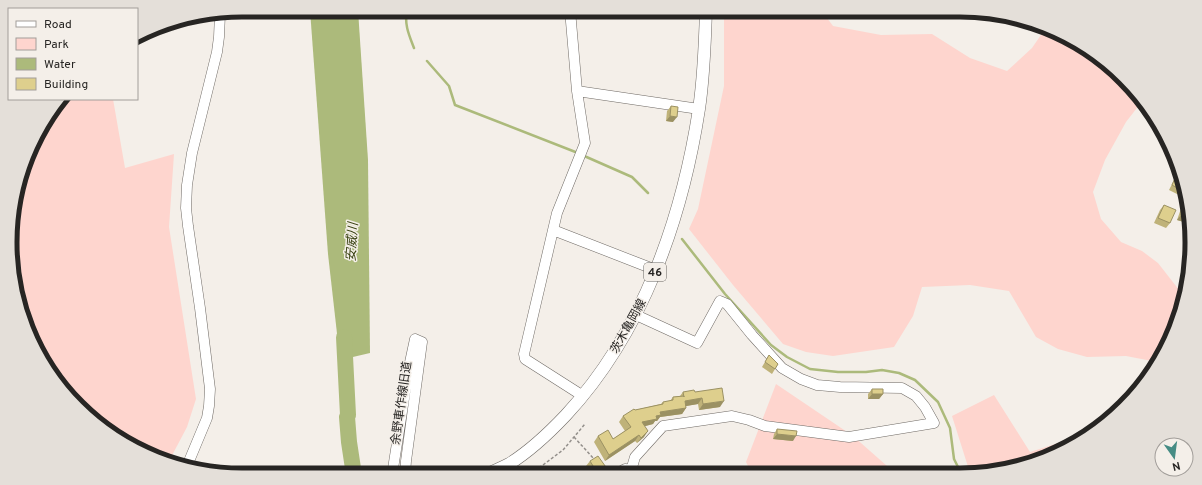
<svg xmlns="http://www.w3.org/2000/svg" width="1202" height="485" font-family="Overpass,'Noto Sans JP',sans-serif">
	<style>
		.green { fill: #fed5ce }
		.water { fill: #acba7b }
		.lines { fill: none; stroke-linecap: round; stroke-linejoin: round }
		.stream { stroke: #acba7b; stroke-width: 2.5 }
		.river { stroke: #acba7b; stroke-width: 16 }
		.minor-casing { stroke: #6f6a65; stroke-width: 11 }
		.major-casing { stroke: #6f6a65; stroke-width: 13 }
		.path { stroke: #938f8b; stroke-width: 1.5; stroke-dasharray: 3 2; stroke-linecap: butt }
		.minor { stroke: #fff; stroke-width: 10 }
		.major { stroke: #fff; stroke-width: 12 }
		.wall { fill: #bfb279 }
		.shaded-wall { fill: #9b9163 }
		.building { fill: #decf8d; stroke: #9b9163 }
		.labels { text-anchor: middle; stroke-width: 3; stroke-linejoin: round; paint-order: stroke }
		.shield { fill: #f4efe9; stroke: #64625e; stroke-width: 1 }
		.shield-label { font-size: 11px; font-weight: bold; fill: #272523 }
		.street-label { font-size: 12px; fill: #272523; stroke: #f4efe9 }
		.water-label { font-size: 13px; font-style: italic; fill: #384111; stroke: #f4efe9 }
		.rim { fill: none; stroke: #272523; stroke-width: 5 }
	</style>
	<rect width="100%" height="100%" fill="#f4efe9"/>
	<!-- green -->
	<path class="green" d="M724 10H821L833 26 881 35 932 34 970 58 1007 71 1032 48 1045 29 1113 68 1140 104 1126 122 1105 160 1093 192 1101 219 1121 242 1142 251 1158 263 1183 295 1180 317 1157 362 1126 356 1087 357 1058 349 1036 337 1009 291 970 285 922 287 913 316 894 347 833 356 806 352 783 344 733 285 689 229 698 209 724 86Z
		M64 99H113L125 168 174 154 169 227 196 399 187 427 168 463 101 427 41 359 14 288 12 212 41 126Z
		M776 384 853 436 895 473 752 474 746 462Z
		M994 395 1030 452 1090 433 1062 451 990 473H970L952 416Z"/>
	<!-- water -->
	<path class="water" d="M310 10H358L368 160 370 353 340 360 328 254Z"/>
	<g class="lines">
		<!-- stream -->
		<path class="stream" d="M407 10C404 24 409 35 414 48
			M427 61 449 86 455 105 578 153
			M582 155 632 177 648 193
			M682 239 725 294 771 345 787 357 810 369 838 372H866L882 370 899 373 915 380 938 402 950 428 954 459 961 473"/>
		<!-- river -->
		<path class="river" d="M344 337 348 415 347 417 349 442 354 475"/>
		<defs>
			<path id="minor" d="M570 10 577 91 585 143 557 213 524 354 525 359 583 396
				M577 91 699 109
				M553 230 656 270
				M187 466 207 418 209 406 210 389 200 308 188 226 186 208 187 185 192 153 217 52 219 37 220 14
				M616 474 625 469 632 470
				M630 474 635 457 663 426 732 416 749 420 765 426 849 437 934 423 925 407 916 396 902 388 840 387 817 385 801 379 782 368 752 335 727 304 720 301 697 343 636 315
				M392 475 409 367 415 339 422 342 406 461 405 475"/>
			<path id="major" d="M487 474C494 471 502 468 509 464 530 451 549 433 566 415 643 332 682 219 699 109 704 76 705 43 706 10"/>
		</defs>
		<!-- minor casing -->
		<use href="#minor" class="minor-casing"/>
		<!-- major casing -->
		<use href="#major" class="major-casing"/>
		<!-- path -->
		<path class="path" d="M574 437 594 459
			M531 474 563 450 585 424"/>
		<!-- minor -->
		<use href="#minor" class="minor"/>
		<!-- major -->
		<use href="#major" class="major"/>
	</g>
	<!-- wall -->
	<path class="wall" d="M671 106 673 122 666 121 667 111Z
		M1176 176 1178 177 1183 197 1169 190Z
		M1184 200 1191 224 1177 220Z
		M1164 205 1170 223 1166 228 1154 223 1160 210Z
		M769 355 778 364 772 374 762 367Z
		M872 389 883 394 879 399H868V394Z
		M683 392H695L720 407 699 410 698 404 685 406 686 408 682 414 660 417 657 421H655L653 424 645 426 644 437 637 443 635 441 605 461 594 442 598 436 613 439 625 431 619 422 623 416 635 410 661 404 663 402 670 401 673 397 680 396Z
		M777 429 793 441 773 439 774 434Z
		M590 461 608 470 605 474H592L586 466Z"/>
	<!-- shaded-wall -->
	<path class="shaded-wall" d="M670 116 677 117 673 122 666 121Z
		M1181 215 1189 218 1191 224 1177 220Z
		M872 394H883L879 399H868Z
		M702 398 698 404 681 407 685 401Z
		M724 401 720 407 699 410 703 404Z
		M686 408 682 414 660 417 657 421H655L653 424 638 428 642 422 660 412Z
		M648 431 644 437 637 443 641 438Z
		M777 434 796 436 793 441 773 439Z
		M639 435 635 441 605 461 609 455Z"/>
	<!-- building -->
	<path class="building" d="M671 106 678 107 677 117 670 116Z
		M1176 176 1178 177 1181 190 1172 185Z
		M1185 203 1189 218 1181 215Z
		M1164 205 1176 210 1170 223 1158 218Z
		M769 355 778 364 775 369 765 362Z
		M722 388 724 401 703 404 702 398 685 401 686 408 660 412 661 415 656 416 657 419 642 422 648 431 641 438 639 435 609 455 598 436 608 430 613 439 631 427 623 416 634 409 635 410 663 404V402L673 400V397L684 396V397L683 392 694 390 695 392Z
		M872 389H883V394H872Z
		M777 429 797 431 796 436 777 434Z
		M598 456 608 470 602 474H598L590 461Z
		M576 467 580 474H564Z"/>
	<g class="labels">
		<!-- shield labels -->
		<rect class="shield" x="644" y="263" width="22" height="18" rx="3"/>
		<g class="shield-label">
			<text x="655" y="276">46</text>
		</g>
		<!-- street labels -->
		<g class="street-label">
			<text transform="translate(628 326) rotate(-61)" y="4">茨木亀岡線</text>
			<text transform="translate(401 403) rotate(-82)" y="4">余野車作線旧道</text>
		</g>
		<!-- water labels -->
		<g class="water-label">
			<text transform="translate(351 242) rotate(-86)" y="5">安威川</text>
		</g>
	</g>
	<!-- crop -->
	<path d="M0 0H1202V485H0ZM242 17H960A225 225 0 0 1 1185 242V243A225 225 0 0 1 960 468H242A225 225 0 0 1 17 243V242A225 225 0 0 1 242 17Z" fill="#e4dfd9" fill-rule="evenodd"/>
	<path class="rim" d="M242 17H960A225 225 0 0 1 1185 242V243A225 225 0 0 1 960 468H242A225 225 0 0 1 17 243V242A225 225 0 0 1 242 17Z"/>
	<!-- legend -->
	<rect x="8" y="8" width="130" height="92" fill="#f4efe9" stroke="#a29e9a"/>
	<rect x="16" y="21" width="20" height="6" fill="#ffffff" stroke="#a29e9a"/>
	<text x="44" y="28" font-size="12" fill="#272523">Road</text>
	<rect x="16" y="38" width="20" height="12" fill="#fed5ce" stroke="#a29e9a"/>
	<text x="44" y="48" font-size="12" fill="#272523">Park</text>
	<rect x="16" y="58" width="20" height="12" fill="#acba7b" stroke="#a29e9a"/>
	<text x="44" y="68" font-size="12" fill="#272523">Water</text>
	<rect x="16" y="78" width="20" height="12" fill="#decf8d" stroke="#a29e9a"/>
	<text x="44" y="88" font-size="12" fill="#272523">Building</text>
	<!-- north arrow -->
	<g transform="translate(1174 457) rotate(166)"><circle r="19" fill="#f4efe9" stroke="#a29e9a"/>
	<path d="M0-3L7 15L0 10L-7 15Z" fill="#468c84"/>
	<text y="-6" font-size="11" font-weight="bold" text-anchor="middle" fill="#272523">N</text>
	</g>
</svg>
